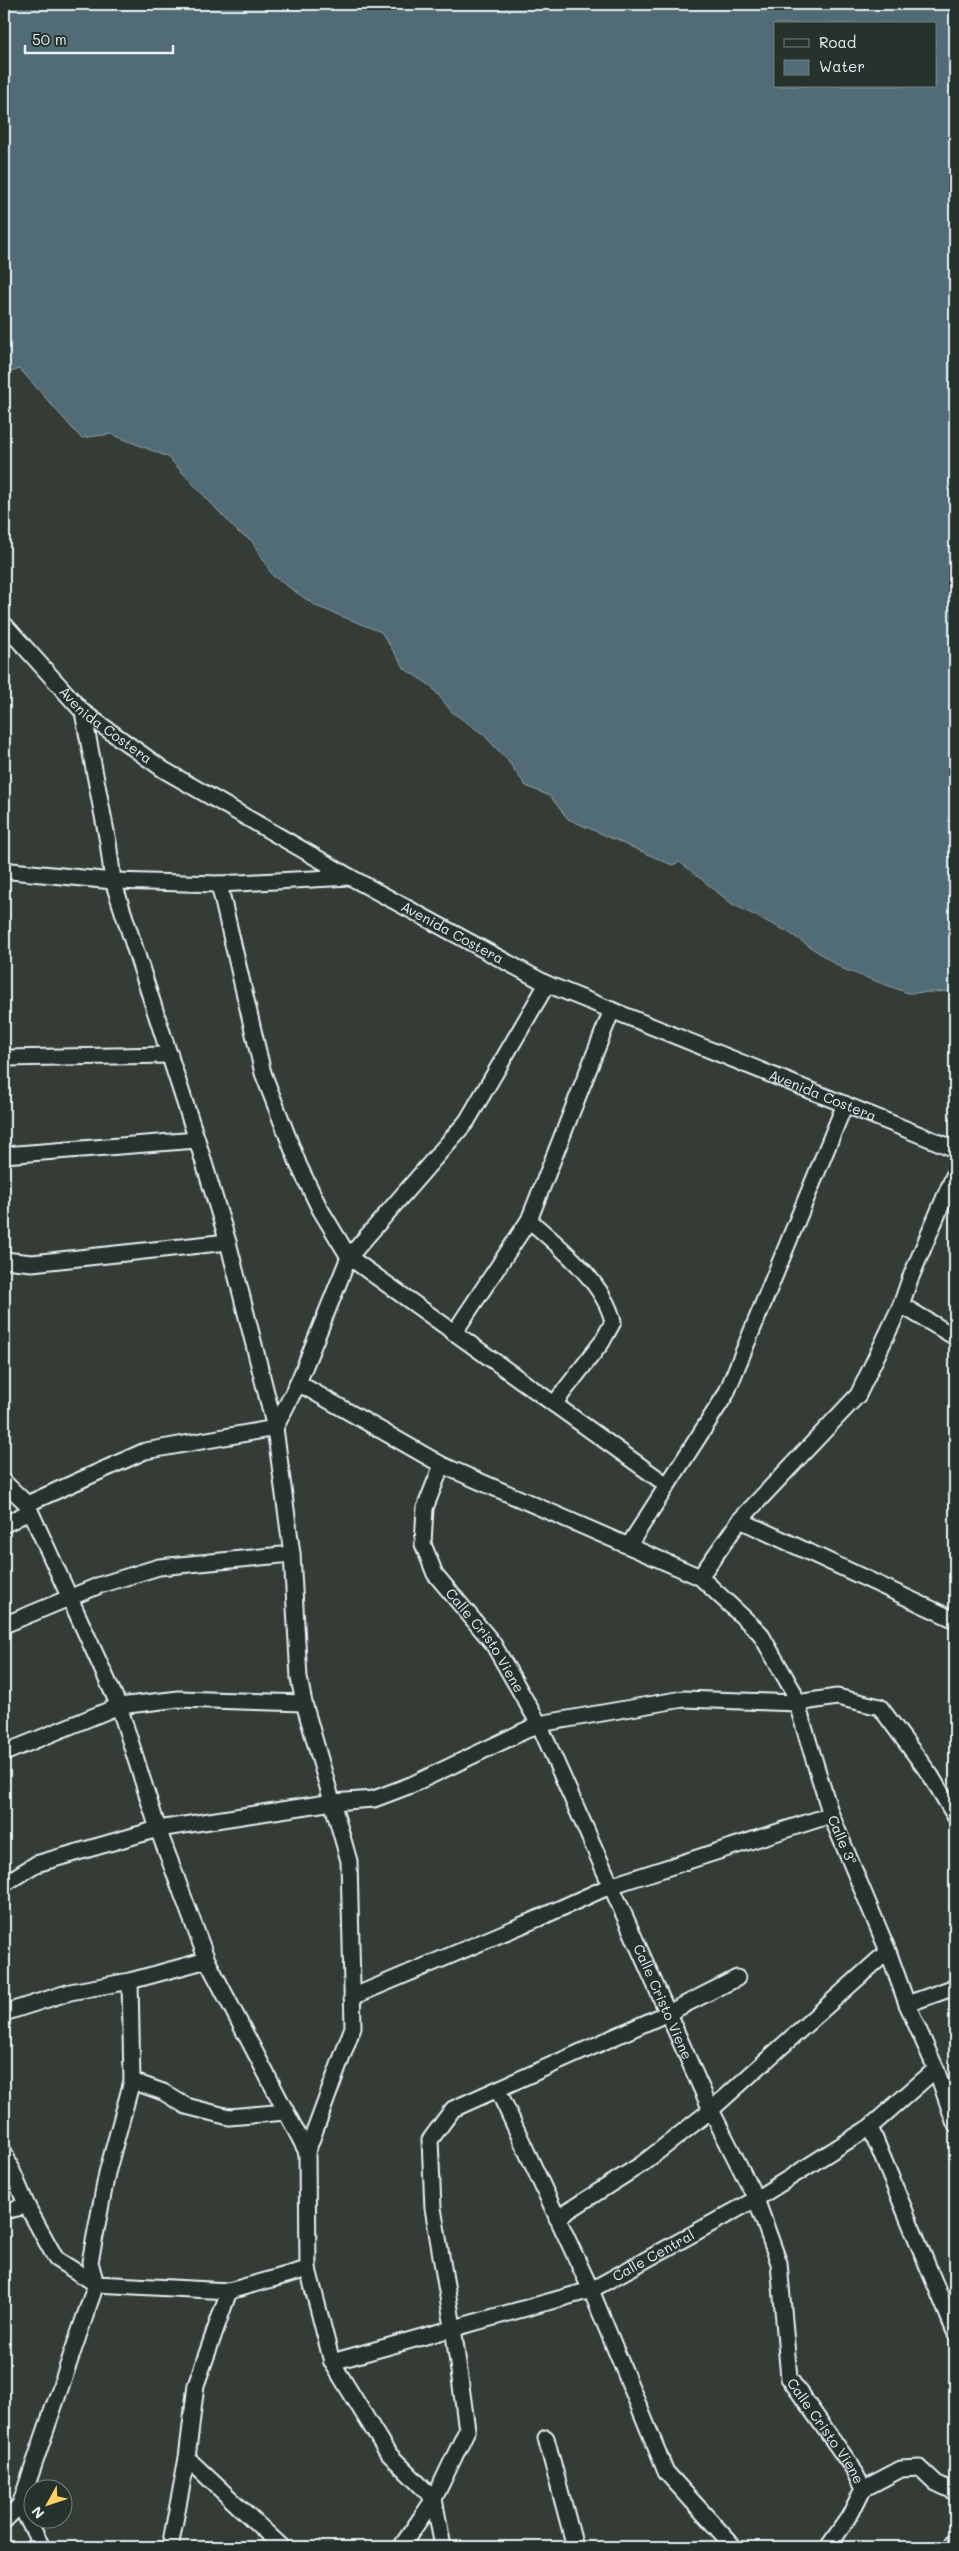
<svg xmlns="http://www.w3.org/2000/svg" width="959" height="2551" font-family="Mali,sans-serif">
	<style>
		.water { fill: #516c76; stroke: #8da1aa; fill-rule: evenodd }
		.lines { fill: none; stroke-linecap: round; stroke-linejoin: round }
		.minor-casing { stroke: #e8f1f8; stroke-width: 19 }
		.minor { stroke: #26332d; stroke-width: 15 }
		.labels { text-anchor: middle; stroke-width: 4; stroke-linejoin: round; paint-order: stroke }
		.street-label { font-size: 14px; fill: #e8f1f8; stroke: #26332d }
	</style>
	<rect width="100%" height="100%" fill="#343c35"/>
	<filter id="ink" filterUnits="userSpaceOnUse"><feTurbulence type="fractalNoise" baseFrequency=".02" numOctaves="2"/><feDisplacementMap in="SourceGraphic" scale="10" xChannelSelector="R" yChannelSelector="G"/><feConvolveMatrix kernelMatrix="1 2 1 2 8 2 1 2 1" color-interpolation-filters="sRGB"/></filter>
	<g filter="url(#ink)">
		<!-- water -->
		<path class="water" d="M4 4H955V991L908 993 843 969 788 932 732 904 680 862 672 865 568 819 550 796 526 786 508 761 483 734 452 712 431 686 405 669 381 632 316 606 273 576 251 540 238 532 168 457 111 434 81 438 20 369 4 374ZM775 24H935V86H775Z"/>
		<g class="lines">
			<defs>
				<g id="minor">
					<path id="s1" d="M4 624 83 712 164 770 350 877 547 984 955 1149"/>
					<path d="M83 712 108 842 113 881 197 1140 228 1242 275 1428 292 1554 299 1678 304 1703 349 1861 353 2027 307 2152 308 2269 332 2362 387 2452 434 2499 443 2547"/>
					<path d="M4 868 11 871 113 881 219 884 350 877"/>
					<path d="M219 884 263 1073 299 1166 320 1209 349 1257 667 1485"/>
					<path d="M4 1058 170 1055"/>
					<path d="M4 1155 197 1140"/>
					<path d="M529 1220C558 1245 605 1283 613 1322L602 1342 554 1404"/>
					<path d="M4 1260 32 1263 228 1242"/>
					<path d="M901 1305 955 1337"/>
					<path d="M454 1333 529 1220 612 1010"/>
					<path d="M298 1383 442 1465 700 1577 760 1633 793 1691 831 1815 888 1951 907 2004 936 2069 955 2124"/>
					<path id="s2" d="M442 1465 425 1508 423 1544 435 1574 492 1642 539 1724 711 2110 756 2199 779 2263 789 2378 852 2467 863 2489 849 2517 828 2547"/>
					<path d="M4 1482 27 1504 119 1706 158 1829 207 1960 307 2152"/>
					<path d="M27 1504 145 1451 275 1428 298 1383 349 1257 467 1121 547 984"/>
					<path d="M740 1520 955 1620"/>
					<path d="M4 1525 30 1511"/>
					<path d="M629 1545 726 1394 845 1104"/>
					<path d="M700 1577 740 1520 858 1395 901 1305 910 1279 955 1173"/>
					<path d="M4 1625 100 1585 159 1567 292 1554"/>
					<path d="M4 1753 119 1706 179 1699 304 1703"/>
					<path d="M4 1884 36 1864 158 1829 333 1802 374 1799 411 1785 539 1724 683 1699 797 1703 837 1697 880 1707 931 1776 955 1816"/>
					<path d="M130 1981 132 2081 107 2173 90 2262 96 2284 229 2291 308 2269"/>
					<path d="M352 1997 539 1918 610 1886 831 1815"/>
					<path d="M907 2004 955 1987"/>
					<path d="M4 2013 70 1992 130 1981 207 1960"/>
					<path d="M132 2081 163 2092 186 2106 229 2117 286 2112"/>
					<path d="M498 2090 591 2290 666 2472 734 2547"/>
					<path d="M870 2127 955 2332"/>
					<path d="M4 2152 27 2206 56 2259 96 2284 20 2505 42 2547"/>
					<path d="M4 2211 27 2206"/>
					<path d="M557 2218 642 2164 711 2110 888 1951"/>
					<path id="s3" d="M332 2362 591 2290 756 2199 870 2127 936 2069"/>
					<path d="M546 2438 575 2547"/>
					<path d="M187 2458 282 2547"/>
					<path d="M863 2489 901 2469 920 2468 936 2483 955 2492"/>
					<path d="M4 2521 20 2505"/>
					<path d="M170 2547 187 2458 196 2385 229 2291"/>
					<path d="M401 2547 434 2499 467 2430 453 2327 433 2208 430 2140 453 2109 668 2013 737 1978"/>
					<path d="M951 2547 955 2540"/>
				</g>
			</defs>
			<!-- minor casing -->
			<use href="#minor" class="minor-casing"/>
			<!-- minor -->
			<use href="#minor" class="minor"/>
		</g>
	</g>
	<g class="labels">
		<!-- street labels -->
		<g class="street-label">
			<text dy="5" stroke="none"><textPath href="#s1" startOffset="144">Avenida Costera</textPath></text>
			<text dy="5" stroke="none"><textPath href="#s1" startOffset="549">Avenida Costera</textPath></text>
			<text dy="5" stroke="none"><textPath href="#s1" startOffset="954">Avenida Costera</textPath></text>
			<text dy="5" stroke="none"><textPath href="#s2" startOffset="198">Calle Cristo Viene</textPath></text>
			<text transform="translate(842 1840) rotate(67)" y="5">Calle 3ª</text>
			<text dy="5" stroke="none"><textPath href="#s2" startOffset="602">Calle Cristo Viene</textPath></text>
			<text dy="5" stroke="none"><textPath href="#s3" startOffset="340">Calle Central</textPath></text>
			<text dy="5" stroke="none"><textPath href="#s2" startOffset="1068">Calle Cristo Viene</textPath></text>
		</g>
	</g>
	<!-- margin -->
	<rect width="959" height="2551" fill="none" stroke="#26332d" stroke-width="20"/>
	<rect x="10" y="10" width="939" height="2531" fill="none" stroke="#e8f1f8" stroke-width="2" filter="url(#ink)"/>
	<!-- legend -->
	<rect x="774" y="22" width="162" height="65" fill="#26332d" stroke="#747f7e"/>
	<rect x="784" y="39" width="25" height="8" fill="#26332d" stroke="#747f7e"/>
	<text x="819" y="48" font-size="15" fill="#e8f1f8">Road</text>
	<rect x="784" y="60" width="25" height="15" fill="#516c76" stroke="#747f7e"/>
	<text x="819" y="72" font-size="15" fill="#e8f1f8">Water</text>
	<!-- north arrow -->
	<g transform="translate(48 2504) rotate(230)"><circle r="24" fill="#26332d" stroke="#747f7e"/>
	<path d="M0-4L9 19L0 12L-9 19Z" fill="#ffd166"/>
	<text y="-8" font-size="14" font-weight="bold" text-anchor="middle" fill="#e8f1f8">N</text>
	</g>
	<!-- scale -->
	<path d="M25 45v8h148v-8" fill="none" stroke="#e8f1f8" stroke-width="2.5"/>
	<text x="32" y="45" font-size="15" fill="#e8f1f8" stroke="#26332d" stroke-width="4" paint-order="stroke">50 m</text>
</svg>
